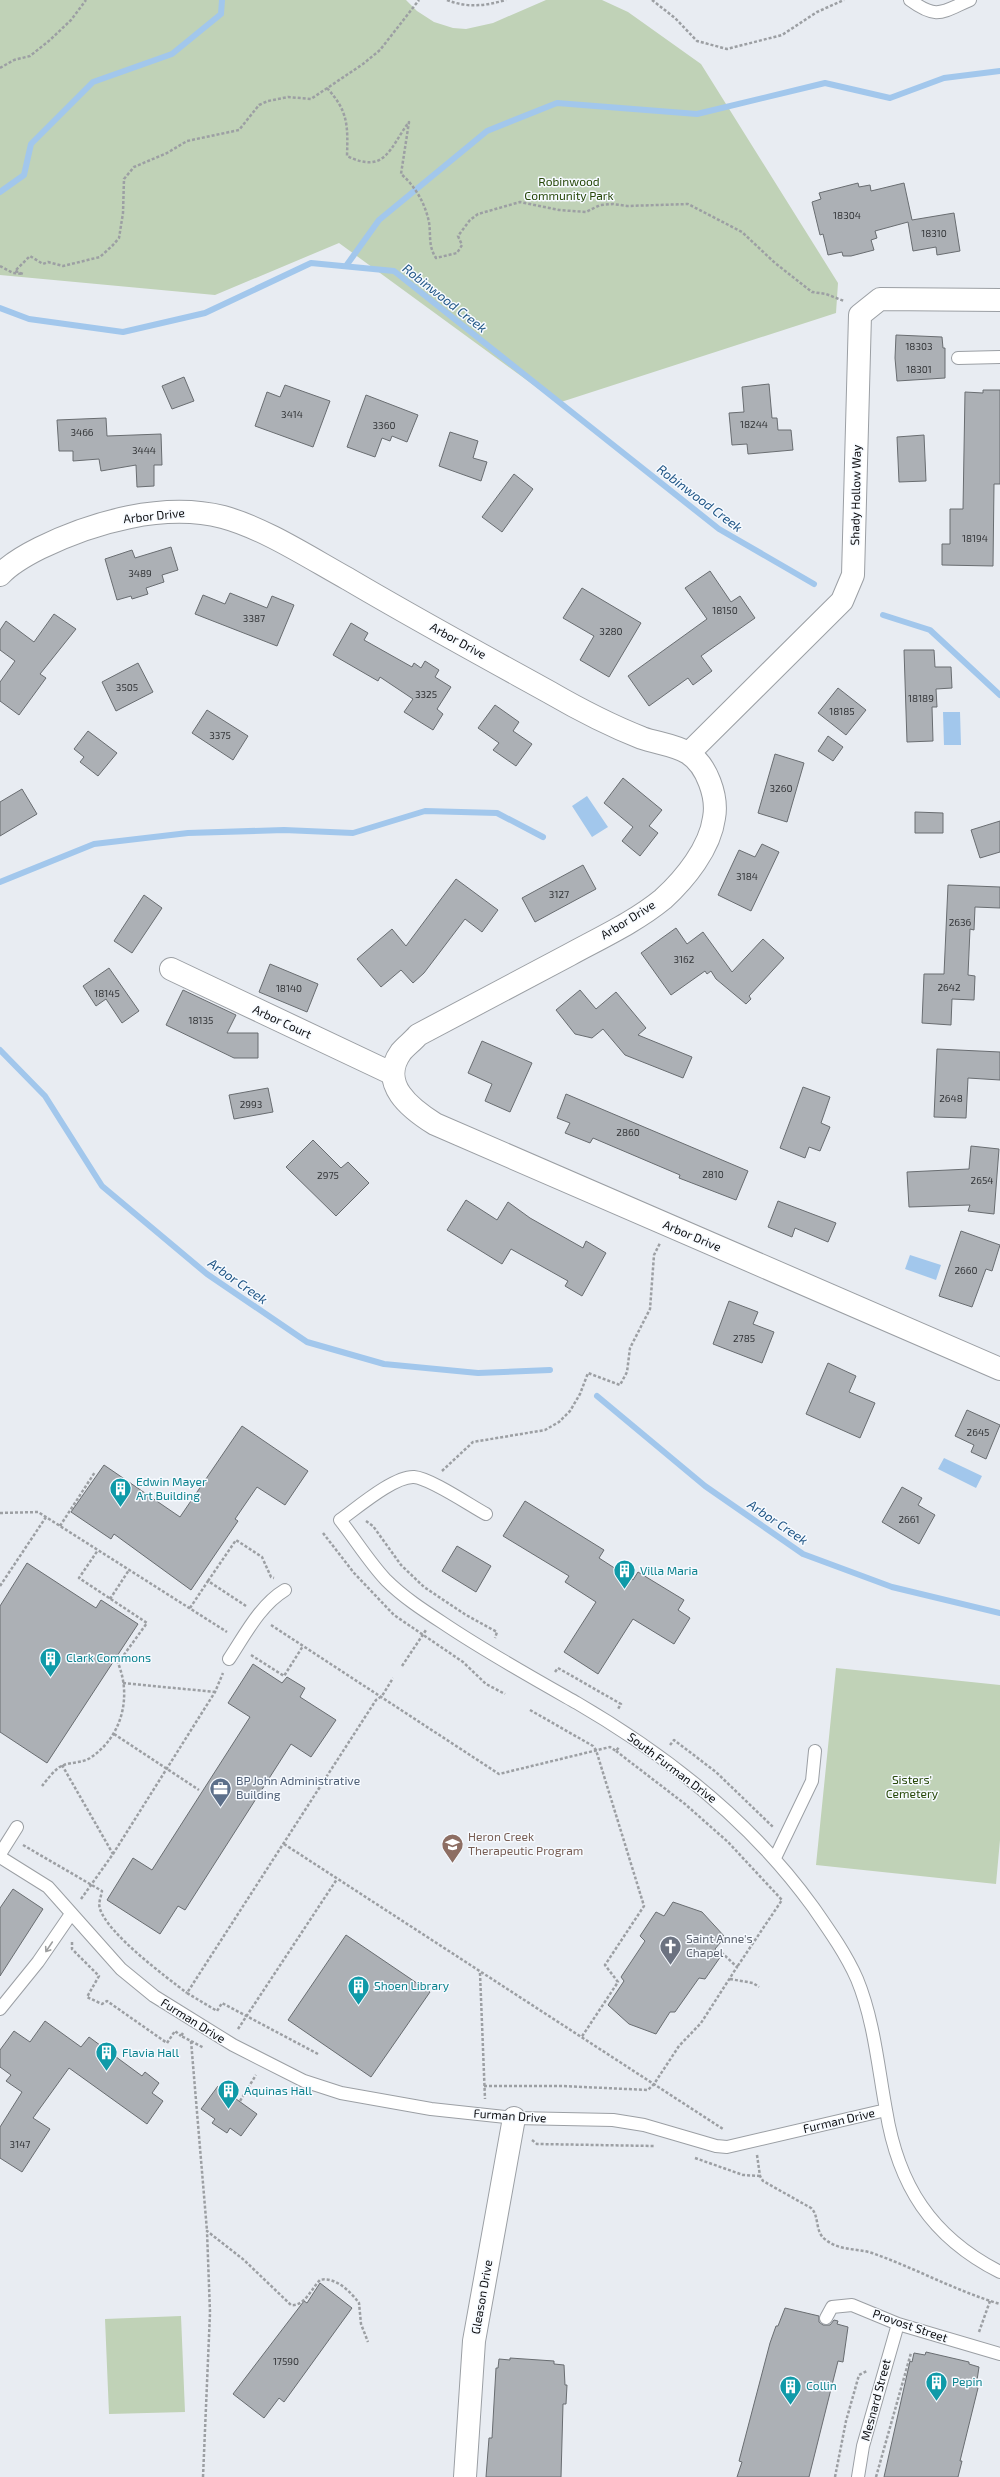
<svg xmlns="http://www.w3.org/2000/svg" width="1000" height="2477" font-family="'Exo 2',sans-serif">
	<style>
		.green { fill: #c0d2b7 }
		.water { fill: #a2c7ec }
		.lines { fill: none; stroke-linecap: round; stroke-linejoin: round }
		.stream { stroke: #a2c7ec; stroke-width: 6 }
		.building { fill: #acb0b5; stroke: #696d71 }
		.lane-casing { stroke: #9b9fa4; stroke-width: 14 }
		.street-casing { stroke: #9b9fa4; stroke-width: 24 }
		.path { stroke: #9c9fa3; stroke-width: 2.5; stroke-dasharray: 3 2; stroke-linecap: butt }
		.lane { stroke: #fff; stroke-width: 12 }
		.street { stroke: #fff; stroke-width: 22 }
		.oneway { stroke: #9d9e9f }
		.labels { text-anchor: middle; stroke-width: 3; stroke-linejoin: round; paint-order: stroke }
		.number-label { font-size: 10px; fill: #333538 }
		.park-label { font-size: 12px; fill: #264708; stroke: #f6faff }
		.street-label { font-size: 12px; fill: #0b0c0e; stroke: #f6faff }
		.culture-label { font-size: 12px; fill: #0d838f; stroke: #f6faff; text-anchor: start }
		.service-label { font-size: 12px; fill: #4e5e75; stroke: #f6faff; text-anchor: start }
		.education-label { font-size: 12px; fill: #785e54; stroke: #f6faff; text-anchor: start }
		.worship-label { font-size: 12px; fill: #5b616d; stroke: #f6faff; text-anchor: start }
		.water-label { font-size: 13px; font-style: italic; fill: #225787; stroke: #f6faff }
	</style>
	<rect width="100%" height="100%" fill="#e8ecf2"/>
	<!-- green -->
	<path class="green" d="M0 0H406L417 11 434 22 453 28 466 29 493 23 546 0H602L628 12 701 64 838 283 836 313 558 403 339 243 215 295 0 275Z
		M836 1668 1000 1685V1840L996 1884 816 1865Z
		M181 2316 185 2412 109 2414 105 2319Z"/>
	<!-- water -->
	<path class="water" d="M943 712H960L961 745H944Z
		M587 796 608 827 592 837 572 806Z
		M910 1255 941 1265 936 1280 905 1269Z
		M944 1458 982 1476 976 1488 938 1469Z"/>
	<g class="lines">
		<!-- stream -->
		<path class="stream" d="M0 192 24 175 31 144 93 82 172 54 221 14 222 0
			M346 266 379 220 487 131 557 103 697 114 825 83 890 98 944 78 1000 71
			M0 308 29 319 123 332 205 313 311 263 394 271 719 529 814 584
			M883 615 930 630 1000 695
			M0 882 94 844 188 833 284 830 353 833 425 811 497 813 543 837
			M0 1050 45 1096 102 1186 207 1274 307 1342 384 1364 478 1373 550 1370
			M597 1396 705 1486 803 1554 892 1587 1000 1613"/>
	</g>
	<!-- building -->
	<path class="building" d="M858 183 859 187 870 185 871 191 904 183 912 220 954 213 960 251 937 255 936 247 913 251 908 222 875 231 877 238 871 240 874 250 851 256H843L842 252 828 255 823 234 820 235 812 202 821 199 819 193Z
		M896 335 942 337 943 348H945V378L897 381 895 358Z
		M184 377 194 401 172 409 162 386Z
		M769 384 772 418H777L778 430H791L793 450 748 454 747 444 732 445 729 413 744 412 742 387Z
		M285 385 330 401 313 447 255 426 267 392 280 397Z
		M983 390H1000V484H994L993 566 942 565V544H950V509H963L965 392 983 393Z
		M366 395 418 415 407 442 392 436 390 441 382 438 375 457 347 447Z
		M106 418 107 436 161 434 162 465H154V486L137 487 136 465 101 471 99 459 73 461V451H59L57 420Z
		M450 432 478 441 473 458 487 462 481 481 439 466Z
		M924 435 926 481 899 482 897 437Z
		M514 474 533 489 502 532 482 517Z
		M171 547 178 570 162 575 164 582 146 588 148 594 132 599 131 596 117 600 105 559 132 550 135 558Z
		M710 571 731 602 740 596 755 618 701 656 712 671 693 685 688 678 649 706 628 676 707 619 685 588Z
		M582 588 641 623 609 677 580 660 594 636 563 618Z
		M230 593 267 608 272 596 294 605 277 646 195 614 203 595 225 604Z
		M54 614 76 629 40 674 46 678 19 715 0 701V682L15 661 0 650V630L6 621 34 642Z
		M351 623 368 633 364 640 412 667 414 663 421 668 425 661 439 670 435 677 451 687 437 709 443 714 433 730 404 712 413 699 380 677 378 681 333 655Z
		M904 650H934L935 667H951L952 688 936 689 937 707H932L933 741 907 742Z
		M138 663 153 692 116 711 102 682Z
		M838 688 866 710 846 735 818 713Z
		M495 705 519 722 513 731 532 744 516 766 493 750 499 743 478 728Z
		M207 710 248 736 233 760 192 733Z
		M88 731 117 753 98 776 80 762 84 757 74 749Z
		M828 736 843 747 833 761 818 751Z
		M775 754 804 763 787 822 758 813Z
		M623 778 662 810 649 826 658 833 640 856 622 841 633 827 604 803Z
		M22 789 37 814 0 836V802Z
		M915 812 943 813V833H915Z
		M1000 821V852L980 858 971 830Z
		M762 844 779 852 751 911 718 895 739 850 755 857Z
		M583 865 596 889 535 922 522 898Z
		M456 879 498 910 482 932 465 919 424 973 413 983 401 970 381 987 357 959 392 929 406 946Z
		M948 885 1000 887V908L975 907 974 930 970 929 968 975 975 976 974 1000 952 999 951 1025 922 1023 924 974H944Z
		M144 895 162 908 132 953 114 941Z
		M676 928 687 944 703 932 732 972 763 939 784 958 749 996 751 999 746 1004 716 979 711 971 707 974 705 971 671 995 641 953Z
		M270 964 318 984 307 1012 259 992Z
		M109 968 139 1011 122 1023 106 999 96 1006 83 986Z
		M183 990 236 1015 227 1033H258V1058H234L166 1025Z
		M580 990 596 1009 616 992 646 1028 638 1035 692 1057 683 1078 625 1055 603 1029 592 1038 575 1034 556 1010Z
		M482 1041 532 1063 510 1112 485 1101 492 1084 468 1073Z
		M937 1049 1000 1052V1080L968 1078 966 1118 934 1117Z
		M803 1087 830 1097 821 1123 830 1127 820 1151 809 1147 805 1158 780 1148Z
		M268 1088 273 1112 234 1119 229 1095Z
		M566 1094 748 1171 736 1200 679 1178 680 1175 593 1138 590 1143 565 1133 570 1123 557 1118Z
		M313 1140 341 1168 348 1162 369 1183 336 1216 286 1167Z
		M971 1146 999 1149 994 1214 968 1211 970 1205 909 1207 907 1172 969 1169Z
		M466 1200 497 1220 508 1202 530 1218 583 1248 586 1241 606 1253 582 1296 565 1286 568 1281 511 1249 502 1264 447 1230Z
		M778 1201 836 1223 828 1242 795 1228 792 1237 768 1227Z
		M961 1231 1000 1245 992 1271 986 1269 972 1307 939 1296Z
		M729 1301 758 1312 753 1324 774 1332 762 1363 713 1344Z
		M828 1363 856 1376 849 1392 875 1403 860 1438 806 1414Z
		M967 1410 1000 1425 986 1459 971 1452 974 1445 955 1436Z
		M242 1426 308 1471 285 1505 257 1487 235 1519 238 1521 191 1590 114 1534 111 1539 71 1512 104 1465 180 1517Z
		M902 1487 922 1498 918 1505 935 1515 919 1544 882 1522Z
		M525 1501 604 1550 599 1558 633 1580 638 1572 684 1600 678 1610 690 1618 674 1644 633 1619 598 1674 564 1652 596 1602 565 1582 569 1576 503 1536Z
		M457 1546 491 1566 476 1592 442 1571Z
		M27 1563 96 1608 101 1600 138 1624 47 1763 0 1732V1606Z
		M253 1664 282 1683 287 1677 305 1688 300 1697 336 1720 311 1757 291 1744 185 1910 178 1906 160 1934 107 1900 133 1858 152 1870 250 1717 228 1703Z
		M13 1889 43 1909 0 1976V1908Z
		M673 1902 702 1912 725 1937 715 1949 721 1956 705 1979 699 1978 675 2012H670L656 2034 629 2024 608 2005 624 1981 621 1977 645 1941 640 1936 656 1912 664 1916Z
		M346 1935 430 1992 371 2077 288 2020Z
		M45 2021 81 2047 89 2037 142 2076 145 2072 159 2083 152 2093 163 2101 147 2124 69 2068 33 2118 50 2129 22 2172 0 2158V2127L22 2092 6 2081 11 2075 0 2067V2050L14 2031 30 2042Z
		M218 2086 257 2114 241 2136 230 2128 227 2133 212 2123 215 2119 201 2109Z
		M320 2283 352 2308 284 2402 279 2398 264 2418 233 2394 304 2301 307 2303Z
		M785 2308 819 2316V2322L823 2325H830L834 2320 838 2321 837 2324 848 2327 843 2362 838 2361 809 2477H737L742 2462 739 2461 770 2343 776 2326H778Z
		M926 2352 969 2362V2364L979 2367 976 2387 978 2388 960 2461H962L958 2477H884L910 2361 912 2362 914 2353 925 2355Z
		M510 2358 554 2361V2364L564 2365 565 2385H567L566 2404H563L561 2477H486L489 2438H492L496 2368H498L499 2359 510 2360Z"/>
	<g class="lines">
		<defs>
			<path id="lane" d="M910 0C937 20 942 12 970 0
				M958 358 1000 357
				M486 1514C471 1506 430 1478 414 1477 394 1476 357 1508 340 1520 355 1539 369 1562 386 1580 403 1597 423 1610 443 1623 486 1652 531 1677 577 1703 668 1756 751 1821 813 1907 829 1930 846 1954 857 1979 874 2020 878 2067 886 2110
				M229 1659C245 1635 260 1605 285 1590
				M0 1854 17 1827
				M0 1857 48 1887 121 1969 154 1996 233 2045 304 2081 341 2093 431 2109 514 2118 613 2120 644 2125 716 2146 727 2147 886 2110C898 2185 931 2237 1000 2272
				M775 1858 812 1781 815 1751
				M0 2009 38 1962 71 1914
				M826 2318 832 2307 852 2305 898 2324 1000 2354
				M858 2477 863 2446 898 2324"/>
			<path id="street" d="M0 575C11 563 26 555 40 548 93 522 164 502 223 517 264 528 310 558 348 579 414 618 482 655 549 692 580 710 609 725 642 738 656 743 675 745 688 753 707 765 718 797 714 818 710 848 685 879 663 899 635 922 600 938 569 955 519 981 469 1008 418 1035 413 1041 406 1046 401 1052 378 1084 411 1109 435 1124L1000 1369
				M689 753 842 601 853 575 860 315 880 299 1000 300
				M171 969 393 1074
				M465 2477 474 2341 514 2118"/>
		</defs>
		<!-- lane casing -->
		<use href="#lane" class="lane-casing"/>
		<!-- street casing -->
		<use href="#street" class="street-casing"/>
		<!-- path -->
		<path class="path" d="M447 0C467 8 485 6 506 0
			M652 0 675 18 697 41 727 49 782 35 817 12 844 0
			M0 68 14 60 30 56 50 40 71 20 86 0
			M327 88C348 111 348 125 347 156 386 175 390 147 409 122L401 174C415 186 425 203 429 222 431 235 428 246 436 258L457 253 462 245 458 236 470 220 478 214 520 202 559 210 586 212 600 205 613 204 627 206 688 204 742 232 775 263 812 292 826 294 844 301
			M0 266 13 273 23 274 15 271 30 256 43 264 48 262 63 266 100 257 113 245 119 238 123 213 124 179 134 167 167 153 187 141 239 130 259 105 268 101 288 97 311 99 363 64 380 50 419 0
			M442 1471 473 1442 545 1430 559 1422 570 1411 580 1394 588 1373 620 1385 627 1372 630 1348 650 1309 654 1255 660 1243
			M0 1513 38 1512 227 1632
			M366 1521 373 1526 401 1565 424 1587 466 1615 497 1632 495 1638
			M60 1526 95 1472
			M323 1533 354 1573 394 1615 463 1662 486 1684 505 1694
			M208 1581 236 1540 262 1557 271 1577 274 1578
			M0 1586 46 1517
			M110 1599 129 1570
			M190 1608 208 1581 246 1606
			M271 1625 499 1774 610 1747 616 1751 619 1747
			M251 1655 284 1676 303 1646
			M402 1666 426 1630
			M555 1672 558 1668 621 1704 618 1709
			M123 1683 215 1692
			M530 1710 593 1746 596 1750 644 1906 605 1965 618 1982 581 2038
			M114 1734 199 1790
			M670 1745 674 1740 716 1772 773 1827
			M616 1751 685 1804 728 1842 782 1900 737 1967
			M62 1765 113 1854
			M42 1786C47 1780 56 1767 64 1765 72 1762 82 1763 90 1758 122 1737 132 1697 118 1663L147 1623 79 1578 98 1550
			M284 1844 723 2129
			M23 1845 102 1891C101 1897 98 1903 100 1909 109 1935 165 1976 187 1993
			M81 1899 113 1854 215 1692 223 1673
			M72 1942V1949L99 1976 87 1997 102 2004 107 2001 167 2043 175 2031 181 2036
			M480 1973 485 2099
			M730 1979 753 1983 759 1987
			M238 2029 337 1879
			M183 2033 181 2036 191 2041 207 2231
			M191 2041 204 2048
			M318 2054 222 2003 217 2011 187 1993 376 1700 382 1696 393 1678
			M484 2086H562L648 2090 654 2084 679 2046 701 2023 737 1967 720 1951
			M240 2101 256 2075
			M532 2140 537 2144 655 2146
			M757 2155 760 2176 763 2181 811 2208C820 2216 814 2232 826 2240 840 2251 856 2248 872 2253 915 2268 956 2291 1000 2304
			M695 2158 743 2175 760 2176
			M979 2332 990 2301
			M203 2477 210 2313 207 2231 244 2260 291 2305C304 2307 312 2288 320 2280 335 2276 351 2292 359 2303L361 2324 368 2342
			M835 2477 846 2421 859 2375 867 2371
			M876 2477 911 2353"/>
		<!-- lane -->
		<use href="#lane" class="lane"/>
		<!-- street -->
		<use href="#street" class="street"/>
	</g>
	<!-- one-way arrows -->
	<defs><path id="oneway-shaft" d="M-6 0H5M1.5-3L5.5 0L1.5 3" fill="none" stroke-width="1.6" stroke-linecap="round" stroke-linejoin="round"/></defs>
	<use class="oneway" href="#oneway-shaft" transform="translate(49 1947) rotate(124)"/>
	<!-- icons -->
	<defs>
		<symbol id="building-pin" viewBox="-11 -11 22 30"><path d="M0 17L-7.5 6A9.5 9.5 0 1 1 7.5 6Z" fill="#0f9aa8" stroke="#f6faff"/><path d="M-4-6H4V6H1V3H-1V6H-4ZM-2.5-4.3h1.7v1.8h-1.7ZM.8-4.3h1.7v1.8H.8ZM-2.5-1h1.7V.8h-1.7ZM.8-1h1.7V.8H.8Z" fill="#fff"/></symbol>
		<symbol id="office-pin" viewBox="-11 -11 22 30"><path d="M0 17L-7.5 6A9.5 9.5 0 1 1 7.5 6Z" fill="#5c6f8a" stroke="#f6faff"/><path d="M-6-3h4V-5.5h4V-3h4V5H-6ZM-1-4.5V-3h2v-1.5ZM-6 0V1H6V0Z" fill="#fff"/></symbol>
		<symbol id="school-pin" viewBox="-11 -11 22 30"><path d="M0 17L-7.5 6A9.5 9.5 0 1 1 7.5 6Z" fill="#8d6e63" stroke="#f6faff"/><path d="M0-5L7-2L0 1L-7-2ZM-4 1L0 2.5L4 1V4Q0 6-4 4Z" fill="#fff"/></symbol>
		<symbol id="church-pin" viewBox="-11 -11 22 30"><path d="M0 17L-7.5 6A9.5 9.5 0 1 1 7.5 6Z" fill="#6b7280" stroke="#f6faff"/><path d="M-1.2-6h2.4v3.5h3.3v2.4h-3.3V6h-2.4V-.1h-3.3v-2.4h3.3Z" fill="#fff"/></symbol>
	</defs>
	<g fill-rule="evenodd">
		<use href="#building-pin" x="108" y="1476" width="25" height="34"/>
		<use href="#building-pin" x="612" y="1558" width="25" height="34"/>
		<use href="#building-pin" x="38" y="1646" width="25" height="34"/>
		<use href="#office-pin" x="208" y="1776" width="25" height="34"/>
		<use href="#school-pin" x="440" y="1832" width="25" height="34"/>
		<use href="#church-pin" x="658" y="1934" width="25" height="34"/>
		<use href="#building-pin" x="346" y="1974" width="25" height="34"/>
		<use href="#building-pin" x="94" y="2040" width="25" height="34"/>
		<use href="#building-pin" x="216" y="2078" width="25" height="34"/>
		<use href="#building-pin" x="924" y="2370" width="25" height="34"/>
		<use href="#building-pin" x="778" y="2374" width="25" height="34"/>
	</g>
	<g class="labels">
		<!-- number labels -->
		<g class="number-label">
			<text x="847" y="219">18304</text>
			<text x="934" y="237">18310</text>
			<text x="919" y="350">18303</text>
			<text x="919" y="373">18301</text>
			<text x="292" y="418">3414</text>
			<text x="754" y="428">18244</text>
			<text x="384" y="429">3360</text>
			<text x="82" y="436">3466</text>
			<text x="144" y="454">3444</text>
			<text x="975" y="542">18194</text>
			<text x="140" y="577">3489</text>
			<text x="725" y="614">18150</text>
			<text x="254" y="622">3387</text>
			<text x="611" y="635">3280</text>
			<text x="127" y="691">3505</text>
			<text x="426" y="698">3325</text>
			<text x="921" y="702">18189</text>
			<text x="842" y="715">18185</text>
			<text x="220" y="739">3375</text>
			<text x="781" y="792">3260</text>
			<text x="747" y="880">3184</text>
			<text x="559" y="898">3127</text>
			<text x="960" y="926">2636</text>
			<text x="684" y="963">3162</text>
			<text x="949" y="991">2642</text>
			<text x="289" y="992">18140</text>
			<text x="107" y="997">18145</text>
			<text x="201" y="1024">18135</text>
			<text x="951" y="1102">2648</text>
			<text x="251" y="1108">2993</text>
			<text x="628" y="1136">2860</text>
			<text x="713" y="1178">2810</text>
			<text x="328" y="1179">2975</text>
			<text x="982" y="1184">2654</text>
			<text x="966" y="1274">2660</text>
			<text x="744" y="1342">2785</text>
			<text x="978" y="1436">2645</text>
			<text x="909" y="1523">2661</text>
			<text x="20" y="2148">3147</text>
			<text x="286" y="2365">17590</text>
		</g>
		<!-- park labels -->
		<g class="park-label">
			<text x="569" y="186">Robinwood<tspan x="569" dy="14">Community Park</tspan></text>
			<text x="912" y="1784">Sisters'<tspan x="912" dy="14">Cemetery</tspan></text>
		</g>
		<!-- street labels -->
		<g class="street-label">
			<text transform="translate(856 495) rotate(-89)" y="4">Shady Hollow Way</text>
			<text transform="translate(154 516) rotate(-6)" y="4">Arbor Drive</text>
			<text transform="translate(458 641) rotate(29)" y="4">Arbor Drive</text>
			<text transform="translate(628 920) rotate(-32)" y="4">Arbor Drive</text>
			<text transform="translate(282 1022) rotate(25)" y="4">Arbor Court</text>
			<text transform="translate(692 1236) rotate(23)" y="4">Arbor Drive</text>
			<text transform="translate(672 1768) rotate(37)" y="4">South Furman Drive</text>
			<text transform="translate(193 2021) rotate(32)" y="4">Furman Drive</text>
			<text transform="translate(510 2116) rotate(4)" y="4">Furman Drive</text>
			<text transform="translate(839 2121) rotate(-13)" y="4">Furman Drive</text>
			<text transform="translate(482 2297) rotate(-80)" y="4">Gleason Drive</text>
			<text transform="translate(910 2326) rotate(19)" y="4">Provost Street</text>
			<text transform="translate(876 2400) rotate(-75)" y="4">Mesnard Street</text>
		</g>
		<!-- culture labels -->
		<g class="culture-label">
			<text x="136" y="1486">Edwin Mayer<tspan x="136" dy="14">Art Building</tspan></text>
			<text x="640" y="1575">Villa Maria</text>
			<text x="66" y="1662">Clark Commons</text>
			<text x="374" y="1990">Shoen Library</text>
			<text x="122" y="2057">Flavia Hall</text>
			<text x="244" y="2095">Aquinas Hall</text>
			<text x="952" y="2386">Pepin</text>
			<text x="806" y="2390">Collin</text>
		</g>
		<!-- service labels -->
		<g class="service-label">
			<text x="236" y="1785">BP John Administrative<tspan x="236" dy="14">Building</tspan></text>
		</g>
		<!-- education labels -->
		<g class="education-label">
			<text x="468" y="1841">Heron Creek<tspan x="468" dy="14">Therapeutic Program</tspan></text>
		</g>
		<!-- worship labels -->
		<g class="worship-label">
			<text x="686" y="1943">Saint Anne's<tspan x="686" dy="14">Chapel</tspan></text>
		</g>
		<!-- water labels -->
		<g class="water-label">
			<text transform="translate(445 298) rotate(38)" y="5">Robinwood Creek</text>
			<text transform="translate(700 498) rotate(37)" y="5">Robinwood Creek</text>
			<text transform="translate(238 1281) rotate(35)" y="5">Arbor Creek</text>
			<text transform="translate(778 1522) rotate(34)" y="5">Arbor Creek</text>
		</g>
	</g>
</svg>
